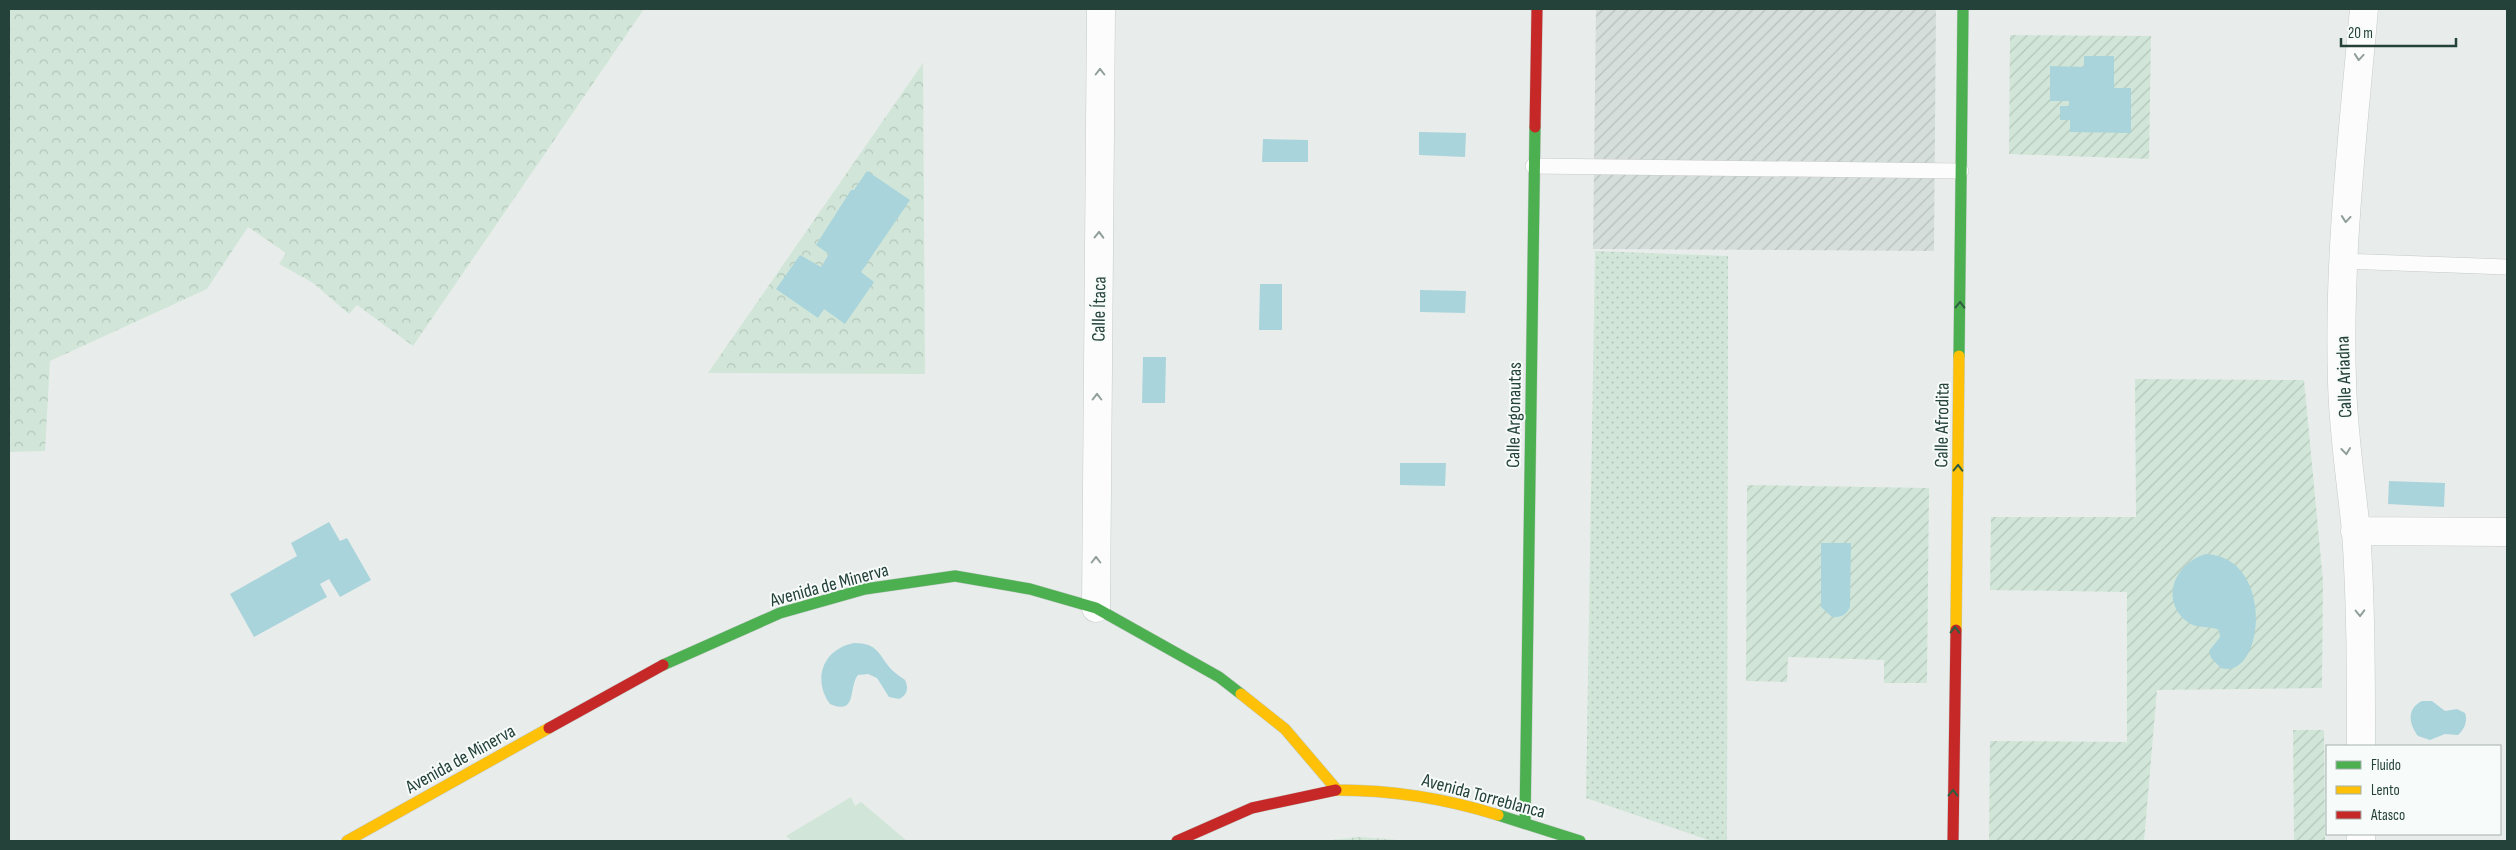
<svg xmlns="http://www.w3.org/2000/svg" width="2516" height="850" font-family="'Sofia Sans Condensed',sans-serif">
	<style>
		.industrial { fill: url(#industrial-furrows) }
		.grass { fill: url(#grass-dots) }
		.park { fill: url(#park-crowns) }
		.garden { fill: url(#garden-furrows) }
		.pitch { fill: #d1e6d8 }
		.water { fill: #a9d4db }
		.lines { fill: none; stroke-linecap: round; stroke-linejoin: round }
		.lane-casing { stroke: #c5cac8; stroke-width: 16 }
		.street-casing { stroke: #c5cac8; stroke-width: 29 }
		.fast-casing { stroke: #c3cbc8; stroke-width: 12 }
		.slow-casing { stroke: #c3cbc8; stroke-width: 12 }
		.jam-casing { stroke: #c3cbc8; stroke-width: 12 }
		.lane { stroke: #fcfcfc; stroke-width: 15 }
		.street { stroke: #fcfcfc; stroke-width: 28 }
		.fast { stroke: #4caf50; stroke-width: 11 }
		.slow { stroke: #ffc107; stroke-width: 11 }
		.jam { stroke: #c62828; stroke-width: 11 }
		.oneway { stroke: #909f9b }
		.oneway2 { stroke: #2e5d40 }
		.labels { text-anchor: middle; stroke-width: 4; stroke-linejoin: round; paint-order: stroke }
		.street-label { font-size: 19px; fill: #24423a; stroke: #f7fbf9 }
	</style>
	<defs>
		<pattern id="industrial-furrows" width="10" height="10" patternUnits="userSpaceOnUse" patternTransform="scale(1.25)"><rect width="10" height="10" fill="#d6dedb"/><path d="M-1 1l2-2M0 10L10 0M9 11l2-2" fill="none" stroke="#b8c0bd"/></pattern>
		<pattern id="grass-dots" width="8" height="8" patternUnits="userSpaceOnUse" patternTransform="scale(1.25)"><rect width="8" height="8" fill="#d1e6d8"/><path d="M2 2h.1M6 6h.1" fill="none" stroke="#b3c6ba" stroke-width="1.8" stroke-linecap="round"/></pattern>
		<pattern id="park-crowns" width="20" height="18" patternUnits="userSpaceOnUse" patternTransform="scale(1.25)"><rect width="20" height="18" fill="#d1e6d8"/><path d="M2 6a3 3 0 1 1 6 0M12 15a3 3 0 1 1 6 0" fill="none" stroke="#b3c6ba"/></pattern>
		<pattern id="garden-furrows" width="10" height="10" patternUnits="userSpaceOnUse" patternTransform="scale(1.25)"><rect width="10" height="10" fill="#d1e6d8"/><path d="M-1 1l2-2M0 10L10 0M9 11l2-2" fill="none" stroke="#b3c6ba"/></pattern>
	</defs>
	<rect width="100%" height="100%" fill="#e8edeb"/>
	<!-- industrial -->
	<path class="industrial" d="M1596 9H1936L1934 251 1593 249Z"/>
	<!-- grass -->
	<path class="grass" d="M1595 251 1728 256 1727 841H1711L1586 798Z"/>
	<!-- park -->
	<path class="park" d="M9 9H644L413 346 357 305 349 314 313 283 279 264 286 253 248 227 207 289 50 361 45 451 9 452Z
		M923 63 925 374 708 373Z
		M1360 837 1399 840 1404 841H1322Z"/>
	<!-- garden -->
	<path class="garden" d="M2010 35 2151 36 2149 159 2009 154Z
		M2135 379 2304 380 2323 581 2322 688 2157 690 2144 841H1989L1990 741 2127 742V592L1990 590 1991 517H2136Z
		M1747 485 1929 488 1927 683H1884V660L1788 657 1787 682 1746 681Z
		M2293 730H2324L2325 841H2294Z"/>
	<!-- pitch -->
	<path class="pitch" d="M851 797 855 806 861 802 907 841H792L786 836Z"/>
	<!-- water -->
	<path class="water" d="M2084 56H2114V88H2131V133L2070 132V120H2060V106H2069V101H2050V66L2084 67Z
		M1419 132 1466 133 1465 157 1419 155Z
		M1263 139 1308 140V162H1262Z
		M867 171 910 200 861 272 874 282 845 324 824 309 818 318 776 289 800 255 821 267 829 254 816 245 851 190H854Z
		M1260 284H1282V330H1259Z
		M1420 290 1466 291 1465 313 1420 312Z
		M1143 357H1166L1165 403H1142Z
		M1400 463H1446L1445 486 1400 485Z
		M2389 481 2445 483 2444 507 2388 504Z
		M329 522 340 541 347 538 371 580 340 597 329 579 320 584 327 597 254 637 230 594 297 556 291 543Z
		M1821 543H1851L1850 607C1846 616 1841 617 1832 617L1821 607Z
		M2206 554C2276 557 2264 681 2221 668L2211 658 2209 651 2220 637 2219 630C2209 625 2198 629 2189 623 2158 602 2175 562 2206 554Z
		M854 643C879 643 878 655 892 670 896 674 901 677 905 680 909 688 907 696 899 699L889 697 877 678 868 674 858 675C848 687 858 716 830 704 812 679 823 649 854 643Z
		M2422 701H2432L2445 711 2457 709 2465 713C2468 721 2464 730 2458 735L2445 734 2430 740 2418 736C2409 724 2406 709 2422 701Z"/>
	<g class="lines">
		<defs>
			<path id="lane" d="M1533 166 1961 171
				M2342 261 2507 267"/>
			<path id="street" d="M2355 531 2507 532
				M1096 608 1101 9
				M2361 746C2361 675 2361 603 2356 531 2351 481 2343 432 2342 381 2338 257 2353 132 2364 9
				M2361 834V841"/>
			<path id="fast" d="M1959 356 1963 9
				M663 665 780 613 865 589 955 576 1030 589 1096 608 1219 677 1241 694
				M1498 815 1580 841
				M1525 822 1535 127"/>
			<path id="slow" d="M1956 630 1959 356
				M1241 694 1285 729 1337 790
				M1336 790C1392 790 1444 798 1498 815
				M347 841 549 728"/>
			<path id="jam" d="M1535 127 1537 9
				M549 728 663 665
				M1177 841 1252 808 1336 790
				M1953 841 1956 630"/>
		</defs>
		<!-- lane casing -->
		<use href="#lane" class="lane-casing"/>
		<!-- street casing -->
		<use href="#street" class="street-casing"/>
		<!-- fast casing -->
		<use href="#fast" class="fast-casing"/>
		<!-- slow casing -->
		<use href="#slow" class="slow-casing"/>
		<!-- jam casing -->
		<use href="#jam" class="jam-casing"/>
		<!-- lane -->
		<use href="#lane" class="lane"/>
		<!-- street -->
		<use href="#street" class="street"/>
		<!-- fast -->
		<use href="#fast" class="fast"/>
		<!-- slow -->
		<use href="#slow" class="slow"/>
		<!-- jam -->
		<use href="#jam" class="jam"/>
	</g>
	<!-- one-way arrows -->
	<defs><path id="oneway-chevron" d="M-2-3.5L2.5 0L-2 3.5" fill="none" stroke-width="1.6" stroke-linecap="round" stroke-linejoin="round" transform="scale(1.25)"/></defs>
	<g class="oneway">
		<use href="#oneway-chevron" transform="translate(2359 57) rotate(95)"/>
		<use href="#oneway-chevron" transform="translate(1100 72) rotate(-90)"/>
		<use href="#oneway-chevron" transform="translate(2346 219) rotate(95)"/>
		<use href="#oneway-chevron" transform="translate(1099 235) rotate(-89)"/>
		<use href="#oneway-chevron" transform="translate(1097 397) rotate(-90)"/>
		<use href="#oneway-chevron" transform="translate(2346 451) rotate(84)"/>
		<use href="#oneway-chevron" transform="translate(1096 560) rotate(-90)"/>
		<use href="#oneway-chevron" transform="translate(2360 613) rotate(89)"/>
	</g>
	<g class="oneway2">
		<use href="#oneway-chevron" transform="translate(1960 305) rotate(-89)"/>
		<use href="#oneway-chevron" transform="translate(1958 468) rotate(-89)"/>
		<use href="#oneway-chevron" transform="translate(1955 630) rotate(-89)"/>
		<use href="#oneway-chevron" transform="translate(1953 793) rotate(-89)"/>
	</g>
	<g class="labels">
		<!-- street labels -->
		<g class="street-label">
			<text transform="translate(1098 309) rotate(-89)" y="7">Calle Ítaca</text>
			<text transform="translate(2343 377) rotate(-92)" y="7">Calle Ariadna</text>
			<text transform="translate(1513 415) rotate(-89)" y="7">Calle Argonautas</text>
			<text transform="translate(1941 425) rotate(-89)" y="7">Calle Afrodita</text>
			<text transform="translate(829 584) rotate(-15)" y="7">Avenida de Minerva</text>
			<text transform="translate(460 758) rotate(-29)" y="7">Avenida de Minerva</text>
			<text transform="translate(1484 795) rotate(15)" y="7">Avenida Torreblanca</text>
		</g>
	</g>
	<!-- border -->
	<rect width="2516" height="850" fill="none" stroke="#24423a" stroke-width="20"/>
	<!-- legend -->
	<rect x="2326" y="745" width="175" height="90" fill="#f7fbf9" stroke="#a3b1ad"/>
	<rect x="2336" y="761" width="25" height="8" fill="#4caf50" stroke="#a3b1ad"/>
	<text x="2371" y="770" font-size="15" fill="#24423a">Fluido</text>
	<rect x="2336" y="786" width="25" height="8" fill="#ffc107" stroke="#a3b1ad"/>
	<text x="2371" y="795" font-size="15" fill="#24423a">Lento</text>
	<rect x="2336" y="811" width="25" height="8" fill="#c62828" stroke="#a3b1ad"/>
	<text x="2371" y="820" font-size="15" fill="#24423a">Atasco</text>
	<!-- scale -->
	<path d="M2341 38v8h115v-8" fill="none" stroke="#24423a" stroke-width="2.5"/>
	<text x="2348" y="38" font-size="15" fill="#24423a" stroke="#f7fbf9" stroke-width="4" paint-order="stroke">20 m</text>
</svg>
